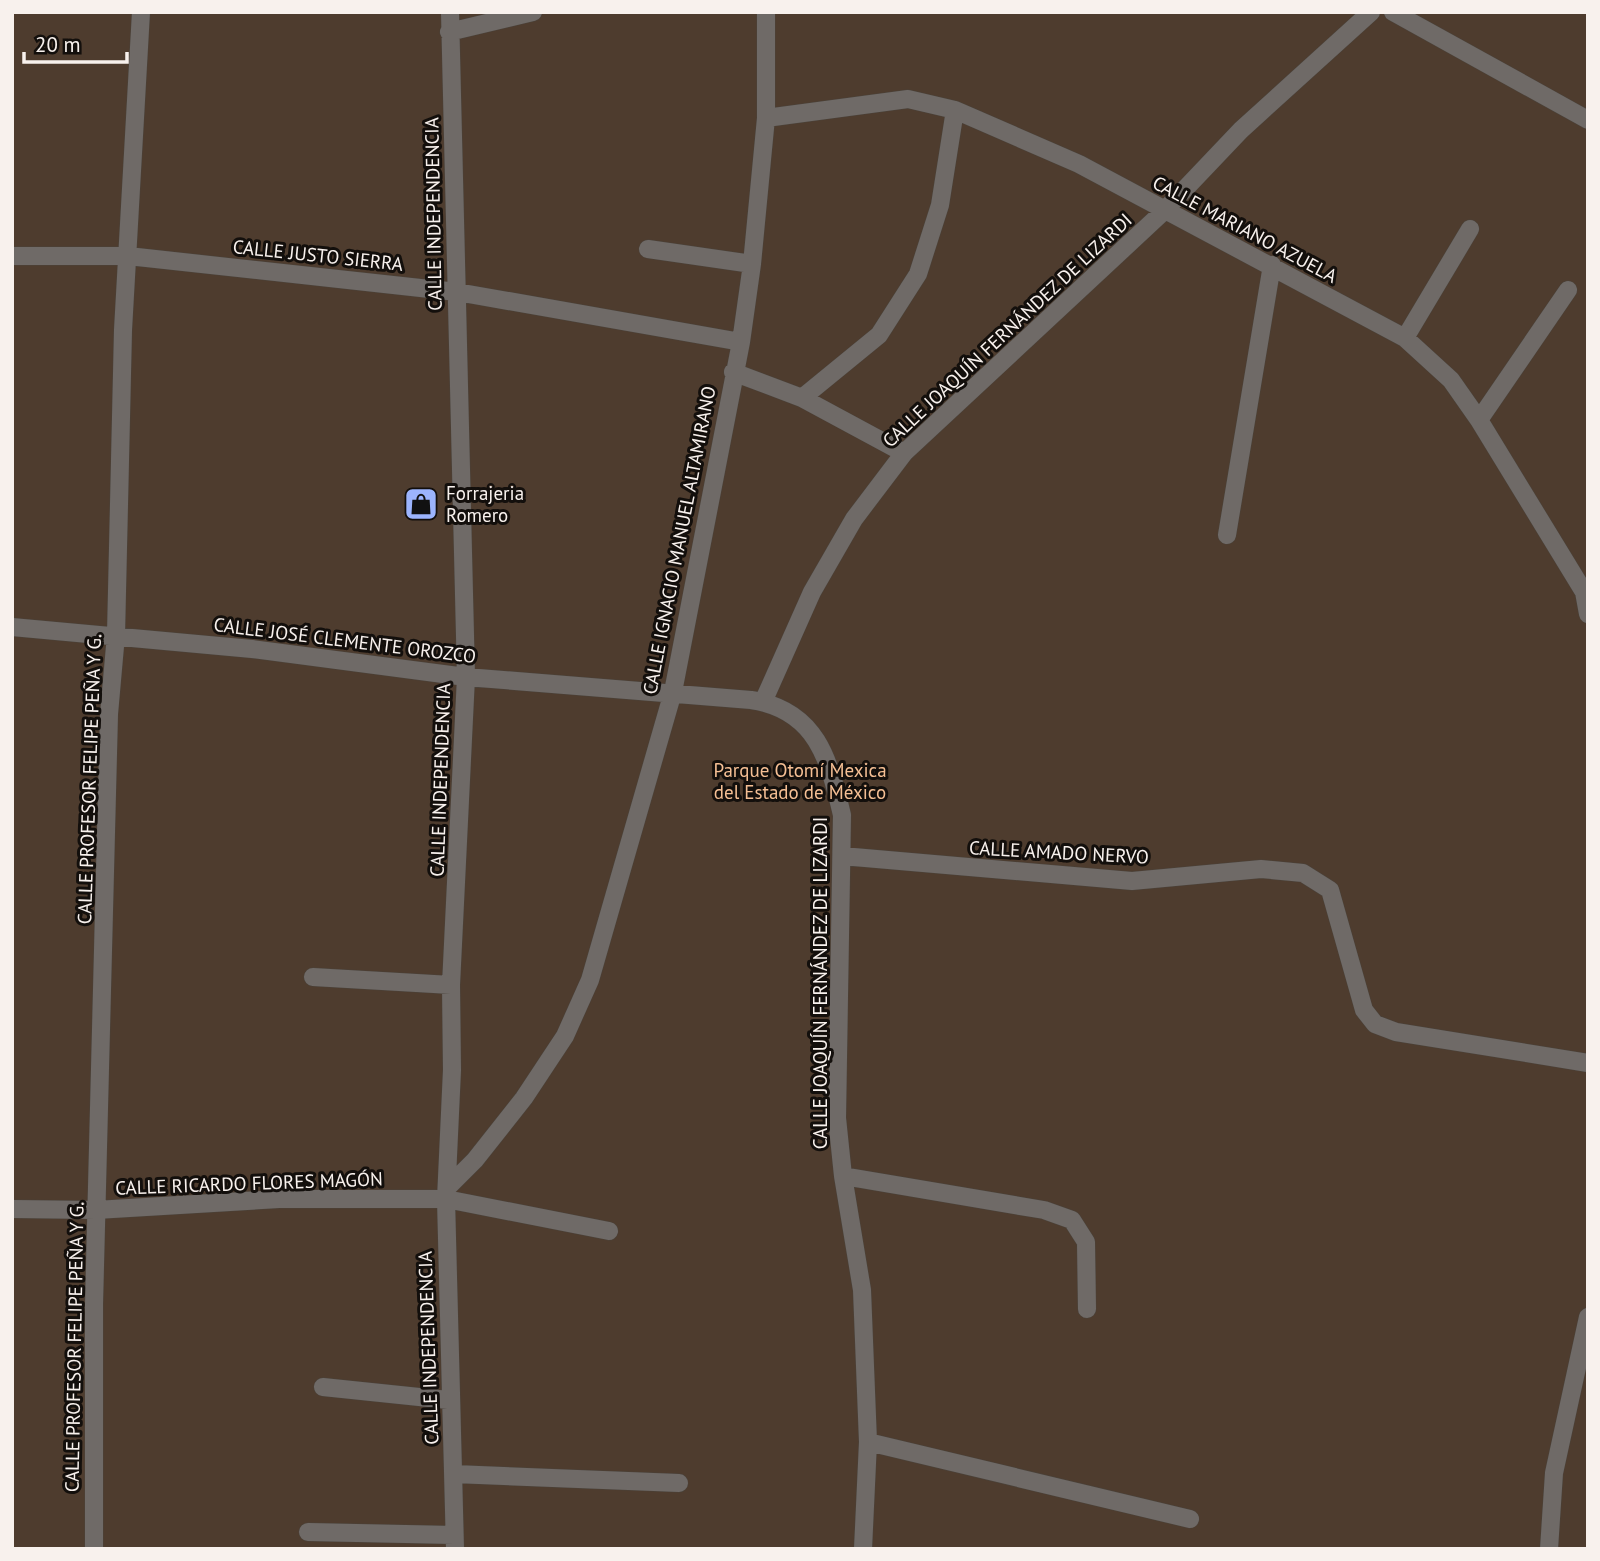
<svg xmlns="http://www.w3.org/2000/svg" width="1600" height="1561" font-family="'PT Sans',sans-serif">
	<style>
		.green { fill: #4e3c2e }
		.lines { fill: none; stroke-linecap: round; stroke-linejoin: round }
		.street-casing { stroke: #4a423a; stroke-width: 19 }
		.street { stroke: #6f6a67; stroke-width: 18 }
		.labels { text-anchor: middle; stroke-width: 6; stroke-linejoin: round; paint-order: stroke }
		.street-label { font-size: 19px; fill: #f8f1ed; stroke: #130f0c }
		.poi-label { font-size: 19px; fill: #f8f1ed; stroke: #130f0c; text-anchor: start }
		.park-label { font-size: 19px; fill: #f5bf94; stroke: #130f0c }
	</style>
	<rect width="100%" height="100%" fill="#2e251d"/>
	<!-- green -->
	<path class="green" d="M12 12H1588V1549H12Z"/>
	<g class="lines">
		<defs>
			<path id="street" d="M450 12 466 677 451 985 452 1070 446 1199 455 1549
				M1393 12 1588 120
				M449 32 533 12
				M766 118 908 99 955 110 1079 164 1405 338 1451 380 1479 420 1584 592 1588 614
				M648 249 752 264
				M12 256H128L457 292 741 342
				M1405 338 1470 229
				M733 372 802 398 904 453
				M802 398 879 335 918 274 940 205 955 110
				M1479 420 1568 290
				M1227 535 1272 265
				M12 627 252 649 466 677 751 700C817 710 829 760 842 815L837 1118 843 1176 862 1290 868 1442 863 1549
				M763 702 812 592 854 519 904 453 1164 211 1241 130 1371 12
				M842 856 1132 881 1261 869 1303 873 1330 890 1364 1010 1375 1024 1396 1032 1588 1063
				M313 977 451 985
				M843 1176 1044 1210 1072 1220 1086 1242 1087 1309
				M447 1188 475 1160 524 1098 565 1036 590 980 673 692 741 342 752 264 766 118V12
				M12 1209 96 1210 279 1199H446L609 1231
				M323 1387 448 1400
				M868 1442 1190 1519
				M454 1474 679 1483
				M308 1532 454 1535
				M94 1549V1305L109 714 116 635 123 330 141 12
				M1549 1549 1554 1473 1588 1317"/>
		</defs>
		<!-- street casing -->
		<use href="#street" class="street-casing"/>
		<!-- street -->
		<use href="#street" class="street"/>
	</g>
	<!-- icons -->
	<defs>
		<symbol id="shop-square" viewBox="-11 -11 22 22"><rect x="-9" y="-9" width="18" height="18" rx="4" fill="#9cb4fd" stroke="#130f0c"/><path d="M-5-2.5h2.3a2.7 3.5 0 0 1 5.4 0H5L5.5 6h-11ZM-1.5-2.5h3a1.5 2.3 0 0 0-3 0Z" fill="#111"/></symbol>
	</defs>
	<g fill-rule="evenodd">
		<use href="#shop-square" x="402" y="485" width="38" height="38"/>
	</g>
	<g class="labels">
		<!-- street labels -->
		<g class="street-label">
			<text transform="translate(433 214) rotate(-91)" y="7">CALLE INDEPENDENCIA</text>
			<text transform="translate(1245 229) rotate(28)" y="7">CALLE MARIANO AZUELA</text>
			<text transform="translate(318 255) rotate(6)" y="7">CALLE JUSTO SIERRA</text>
			<text transform="translate(1007 330) rotate(-43)" y="7">CALLE JOAQUÍN FERNÁNDEZ DE LIZARDI</text>
			<text transform="translate(679 540) rotate(-79)" y="7">CALLE IGNACIO MANUEL ALTAMIRANO</text>
			<text transform="translate(345 640) rotate(7)" y="7">CALLE JOSÉ CLEMENTE OROZCO</text>
			<text transform="translate(89 779) rotate(-88)" y="7">CALLE PROFESOR FELIPE PEÑA Y G.</text>
			<text transform="translate(440 780) rotate(-88)" y="7">CALLE INDEPENDENCIA</text>
			<text transform="translate(1059 852) rotate(3)" y="7">CALLE AMADO NERVO</text>
			<text transform="translate(820 983) rotate(-90)" y="7">CALLE JOAQUÍN FERNÁNDEZ DE LIZARDI</text>
			<text transform="translate(249 1183) rotate(-2)" y="7">CALLE RICARDO FLORES MAGÓN</text>
			<text transform="translate(74 1347) rotate(-89)" y="7">CALLE PROFESOR FELIPE PEÑA Y G.</text>
			<text transform="translate(428 1348) rotate(-92)" y="7">CALLE INDEPENDENCIA</text>
		</g>
		<!-- poi labels -->
		<g class="poi-label">
			<text x="446" y="500">Forrajeria<tspan x="446" dy="22">Romero</tspan></text>
		</g>
		<!-- park labels -->
		<g class="park-label">
			<text x="800" y="777">Parque Otomí Mexica<tspan x="800" dy="22">del Estado de México</tspan></text>
		</g>
	</g>
	<!-- border -->
	<rect width="1600" height="1561" fill="none" stroke="#f8f1ed" stroke-width="28"/>
	<!-- scale -->
	<path d="M24 52v10h103v-10" fill="none" stroke="#f8f1ed" stroke-width="3.5"/>
	<text x="35" y="52" font-size="21" fill="#f8f1ed" stroke="#130f0c" stroke-width="5" paint-order="stroke">20 m</text>
</svg>
